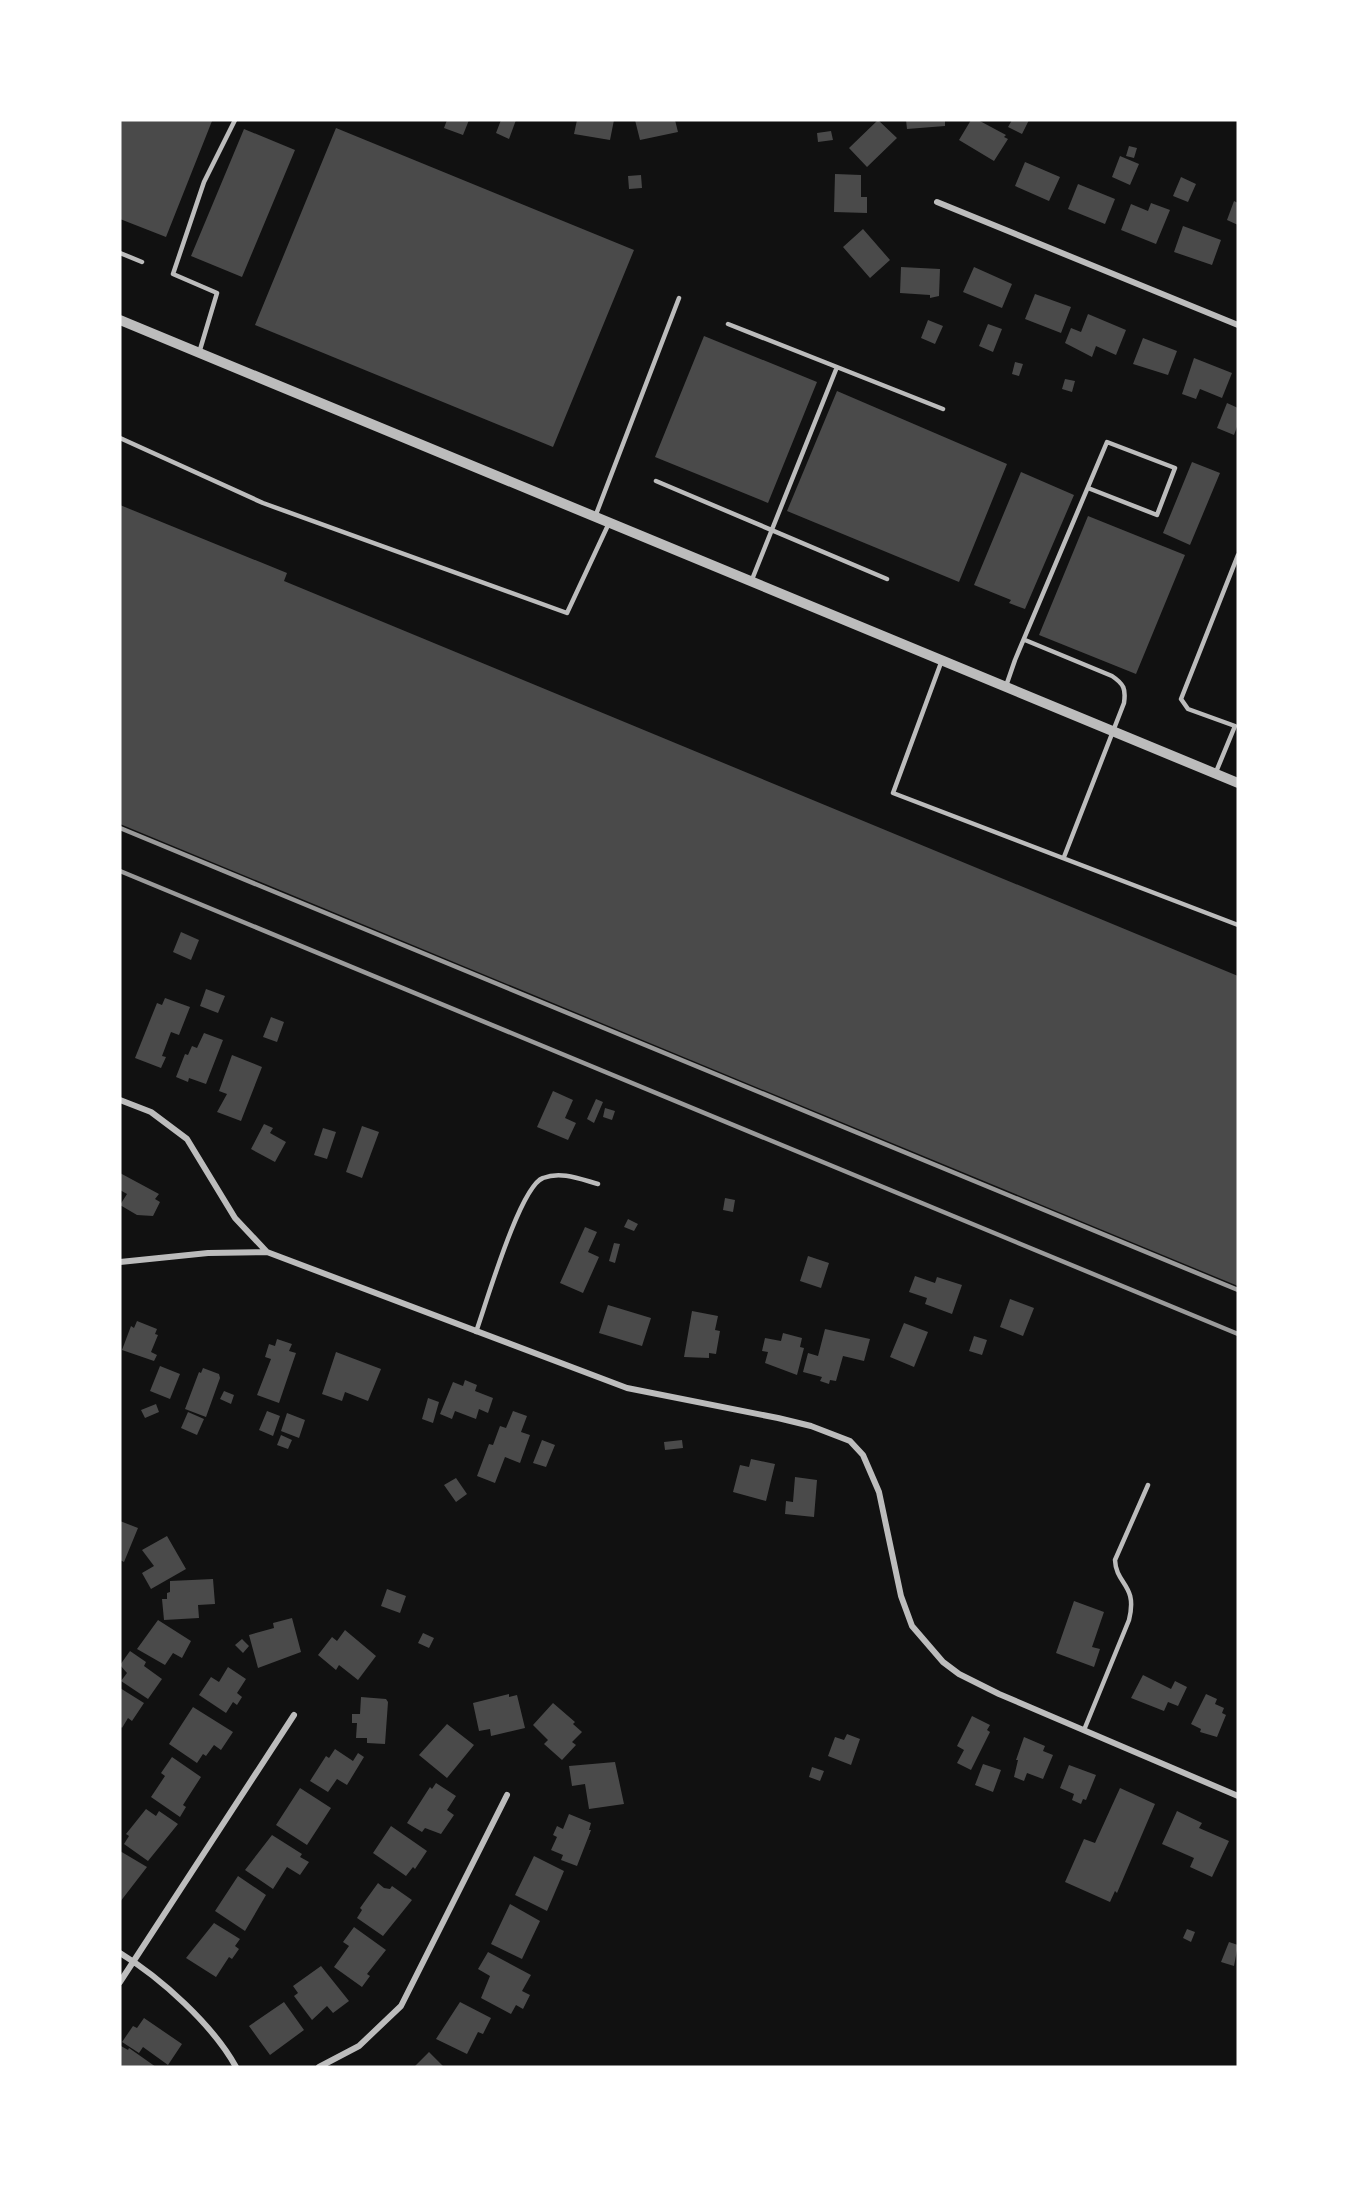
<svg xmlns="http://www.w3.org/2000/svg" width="1358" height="2187" font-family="Cabin,sans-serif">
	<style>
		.building { fill: #4a4a4a }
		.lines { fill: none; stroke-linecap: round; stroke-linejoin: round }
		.service { stroke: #bcbcbc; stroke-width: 4.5 }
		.minor { stroke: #bcbcbc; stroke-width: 6 }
		.tertiary { stroke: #bcbcbc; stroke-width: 10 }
		.rail { stroke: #9a9a9a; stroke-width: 4.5 }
	</style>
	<rect width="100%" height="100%" fill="#111"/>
	<!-- building -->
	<path class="building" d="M120 120 212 121 166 237 120 219Z
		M447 120H469L463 135 444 128Z
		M501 120H516L509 139 496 133Z
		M577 120H614L610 140 574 134Z
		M635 120H675L678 132 640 140Z
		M878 120 897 138 867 167 849 148Z
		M906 120H945V126L907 129Z
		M971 120H978L1006 135 1004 137 1008 139 994 161 959 140Z
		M1012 120H1029L1022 134 1008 127Z
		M336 128 634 250 553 447 255 325Z
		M244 129 295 150 242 277 191 256Z
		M831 131 833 140 818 142 817 133Z
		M1129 146 1137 148 1134 158 1126 156Z
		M1120 156 1139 164 1130 185 1112 177Z
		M1025 162 1060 177 1049 201 1015 186Z
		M835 174 861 175V197H867V213L834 212Z
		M641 175 642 188 629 189 628 176Z
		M1181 177 1196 184 1188 202 1173 196Z
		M1078 184 1115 199 1105 224 1068 209Z
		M1234 201 1238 203V225L1227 220Z
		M1151 203 1170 210 1156 244 1121 230 1131 204 1148 211Z
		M1183 226 1221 240 1212 265 1174 252Z
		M863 229 890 260 870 278 843 247Z
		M901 267 940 269 939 296 930 298V295L900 293Z
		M974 267 1012 284 1002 308 963 292Z
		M1035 294 1071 307 1061 333 1025 319Z
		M1088 314 1126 330 1116 355 1096 346 1092 357 1065 343 1071 328 1081 332Z
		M928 320 943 326 935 344 921 338Z
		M988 324 1002 329 993 352 979 346Z
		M704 336 817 382 768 503 655 457Z
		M1143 338 1177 351 1168 375 1133 364Z
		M1194 358 1232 373 1222 398 1200 389 1196 399 1182 394Z
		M1015 362 1023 364 1019 376 1012 374Z
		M1065 379 1075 381 1072 392 1062 389Z
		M837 391 1007 464 959 582 787 511Z
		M1227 403 1238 408V424L1234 435 1217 428Z
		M1192 462 1220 473 1190 545 1163 533Z
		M1021 472 1074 495 1025 609 1009 603 1011 600 974 585Z
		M120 505 287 573 284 581 1238 976V1286L120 824Z
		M1088 516 1185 555 1136 674 1039 635Z
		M181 932 199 940 191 960 173 952Z
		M206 989 225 996 218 1013 200 1006Z
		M165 998 190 1007 179 1035 171 1032 162 1056 166 1057 161 1068 135 1058 157 1003 162 1005Z
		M271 1017 284 1022 277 1042 263 1037Z
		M204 1033 223 1040 206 1084 189 1078 188 1082 176 1077 185 1054 188 1055 192 1046 197 1048Z
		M232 1055 262 1067 241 1121 217 1112 227 1094 219 1091Z
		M553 1091 573 1100 565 1118 576 1123 568 1140 537 1127Z
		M596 1099 603 1102 594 1123 587 1119Z
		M605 1108 615 1111 612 1120 603 1117Z
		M264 1124 273 1128 270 1133 286 1142 275 1162 251 1149Z
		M362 1126 379 1132 362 1178 346 1172Z
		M323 1128 336 1132 327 1159 314 1155Z
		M120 1173 159 1194 155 1199 160 1202 153 1216 137 1215 120 1205 127 1194 120 1190Z
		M725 1198 735 1200 733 1212 723 1210Z
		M628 1219 638 1224 634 1231 624 1227Z
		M585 1227 597 1232 588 1252 599 1257 583 1293 560 1283Z
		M614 1243 620 1244 615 1263 609 1261Z
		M808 1256 829 1263 821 1288 800 1281Z
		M915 1276 935 1283 937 1277 962 1285 952 1314 925 1304 927 1298 909 1292Z
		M1010 1299 1034 1308 1023 1336 1000 1327Z
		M608 1305 651 1318 642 1346 599 1333Z
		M692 1311 718 1316 715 1330 720 1331 716 1354 709 1353V1358L684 1357Z
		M137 1321 157 1329 155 1334 158 1335 151 1352 157 1355 154 1361 122 1350 131 1326 134 1328Z
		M904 1323 928 1332 914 1367 890 1357Z
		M825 1329 870 1339 864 1361 843 1356 836 1381 830 1380 829 1384 820 1381 822 1377 803 1372 808 1353 818 1356Z
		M783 1333 802 1338 800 1347 804 1348 797 1375 765 1363 768 1352 762 1351 765 1338 781 1341Z
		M974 1336 987 1340 982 1355 969 1351Z
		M277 1339 292 1344 289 1351 296 1353 279 1403 257 1395 271 1359 265 1357 269 1344 275 1346Z
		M336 1352 381 1369 368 1401 345 1392 342 1401 322 1394Z
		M160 1366 180 1374 170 1399 150 1391Z
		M203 1368 219 1374 220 1378 206 1417 185 1409 199 1372 201 1373Z
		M465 1380 477 1385 475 1391 493 1398 488 1413 479 1409 476 1419 455 1411 452 1419 440 1414 453 1382 463 1386Z
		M224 1391 234 1395 231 1404 220 1399Z
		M428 1398 439 1402 433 1423 422 1419Z
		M156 1404 159 1412 145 1418 141 1410Z
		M267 1411 280 1416 273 1436 259 1430Z
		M513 1411 527 1416 521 1432 530 1435 520 1463 505 1457 495 1483 477 1476 489 1444 493 1445 500 1426 506 1428Z
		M188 1412 204 1419 197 1435 181 1428Z
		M287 1413 305 1420 299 1438 281 1431Z
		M281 1435 292 1440 288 1449 277 1445Z
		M542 1440 555 1445 546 1467 533 1463Z
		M682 1440 683 1448 665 1450 664 1442Z
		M751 1459 775 1464 766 1501 733 1492 740 1465 749 1467Z
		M795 1477 817 1480 814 1517 785 1514 786 1501 793 1502Z
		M456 1478 467 1494 456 1502 444 1485Z
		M120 1521 138 1528 124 1562 120 1560Z
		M167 1536 186 1569 151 1589 142 1573 154 1566 142 1550Z
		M213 1579 215 1604 198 1605 199 1618 164 1620 162 1599H167V1593L170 1592V1581Z
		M387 1589 406 1596 400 1613 381 1606Z
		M1074 1601 1104 1612 1092 1647 1100 1649 1094 1667 1056 1653Z
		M292 1618 301 1652 258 1668 249 1635 274 1628 273 1623Z
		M158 1620 191 1641 182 1658 173 1653 165 1665 137 1649Z
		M345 1630 376 1656 358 1680 339 1665 336 1670 318 1655 332 1637 337 1641Z
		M423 1633 434 1638 429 1648 418 1643Z
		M242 1639 249 1646 243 1653 235 1645Z
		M130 1651 146 1662 144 1666 162 1679 148 1699 121 1681 127 1673 120 1665Z
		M228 1667 246 1679 237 1693 242 1697 237 1705 233 1702 226 1713 199 1695 211 1677 219 1682Z
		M1143 1675 1171 1689 1175 1681 1187 1687 1178 1706 1168 1702 1164 1711 1131 1698Z
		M120 1688 144 1703 132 1721 128 1718 122 1728 120 1726Z
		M509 1694V1697L517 1695 525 1728 491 1736 490 1729 479 1731 473 1703Z
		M1206 1694 1217 1699 1215 1704 1224 1708 1222 1713 1226 1715 1217 1737 1200 1732 1201 1729 1191 1724Z
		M361 1697 386 1699 388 1702 385 1744 367 1743V1738H356L357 1723H352V1714H360Z
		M553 1703 575 1722 573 1724 582 1732 572 1742 576 1745 562 1760 544 1744 548 1740 533 1725Z
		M193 1707 233 1732 221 1750 214 1745 206 1756 203 1754 197 1763 169 1744Z
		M972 1716 990 1725 987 1730 990 1732 971 1770 957 1763 964 1750 957 1746Z
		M447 1724 474 1745 447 1778 419 1755Z
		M847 1734 860 1739 851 1765 828 1756 835 1737 844 1740Z
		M1024 1737 1045 1746 1043 1751 1053 1755 1043 1779 1027 1773 1024 1781 1014 1777 1018 1760H1016Z
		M335 1749 353 1761 358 1753 364 1757 347 1785 337 1779 328 1792 310 1781 326 1756 329 1758Z
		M172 1757 201 1777 183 1805 186 1807 180 1817 151 1797 165 1776 161 1773Z
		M615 1762 624 1804 589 1809 585 1784 572 1786 569 1766Z
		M983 1764 1001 1770 993 1792 975 1785Z
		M1069 1765 1096 1775 1086 1800 1083 1799 1081 1804 1072 1800 1074 1794 1060 1788Z
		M812 1767 824 1771 820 1781 809 1777Z
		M436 1783 456 1796 447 1810 454 1815 441 1834 425 1828 422 1832 407 1823 430 1787 432 1789Z
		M300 1788 331 1808 307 1845 276 1825Z
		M1120 1788 1155 1804 1117 1893 1115 1891 1110 1902 1065 1882 1084 1839 1095 1843Z
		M146 1809 156 1816 159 1811 178 1824 148 1861 124 1844 129 1836 126 1834Z
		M1177 1811 1202 1823 1199 1828 1229 1841 1212 1877 1190 1867 1194 1858 1162 1844Z
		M569 1814 591 1823 589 1830H591L577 1866 561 1860 563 1855 551 1850 557 1837 553 1835 557 1826 563 1829Z
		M391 1826 427 1851 415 1869 413 1867 406 1876 373 1853Z
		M272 1835 302 1854 300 1857 309 1862 300 1875 287 1867 273 1889 245 1870Z
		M120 1851 147 1867 120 1902Z
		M534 1856 564 1871 547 1911 515 1895Z
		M238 1876 266 1895 245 1931 215 1911Z
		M378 1883 384 1888 390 1889 392 1886 412 1900 383 1936 357 1918 362 1910 360 1908Z
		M510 1904 540 1921 522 1959 491 1944Z
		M214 1923 240 1939 235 1946 239 1949 232 1959 229 1957 216 1977 186 1958Z
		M354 1927 386 1950 367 1974 370 1976 362 1987 334 1967 349 1946 343 1942Z
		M1187 1929 1195 1932 1191 1942 1183 1938Z
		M1229 1942 1238 1945 1234 1966 1221 1962Z
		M488 1952 531 1975 522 1991 530 1995 523 2009 516 2005 511 2014 481 1998 490 1976 478 1969Z
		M321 1966 349 2001 333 2013 327 2006 312 2020 294 1996 298 1993 293 1986Z
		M284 2002 304 2030 270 2055 249 2026Z
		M460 2002 491 2018 483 2034 478 2032 467 2054 436 2039Z
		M144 2018 182 2044 168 2065 143 2047 139 2053 122 2042 133 2026 137 2028Z
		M121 2046 128 2050 129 2048 156 2067H120Z
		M429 2052 444 2067H414Z"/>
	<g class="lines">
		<!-- service -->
		<path class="service" d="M120 253 142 262
			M728 324 943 409
			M199 353 217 293 173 274 204 182 235 120
			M120 438 263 503 567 613 609 523
			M656 481 887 579
			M595 517 679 298
			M751 582 837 367
			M1025 640 1112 676C1124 684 1126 689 1124 703L1064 857
			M942 660 893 793 1238 925
			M1006 686 1015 660 1107 442 1175 468 1157 515 1088 488
			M1216 772 1235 726 1188 709 1181 699 1238 555
			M476 1332C486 1304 520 1186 543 1178 561 1171 580 1179 598 1184
			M1084 1730 1129 1620C1138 1584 1116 1585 1115 1560L1148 1485"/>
		<!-- minor -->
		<path class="minor" d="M937 202 1238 325
			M120 1100 151 1112 187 1139 235 1218 267 1252
			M120 1262 208 1253 267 1252 627 1388 778 1418 811 1426 850 1441 863 1455 879 1492 901 1596 912 1626 943 1662 959 1674 999 1694 1238 1796
			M120 1953C161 1978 213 2025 236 2067
			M120 1982 294 1715
			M319 2067 359 2046 401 2006 507 1795"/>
		<!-- tertiary -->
		<path class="tertiary" d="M120 320 1238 783"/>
		<!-- rail -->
		<path class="rail" d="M120 828 1238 1290
			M120 871 1238 1334"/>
	</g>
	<!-- border -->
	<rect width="1358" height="2187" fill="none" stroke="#ffffff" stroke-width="243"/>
</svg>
